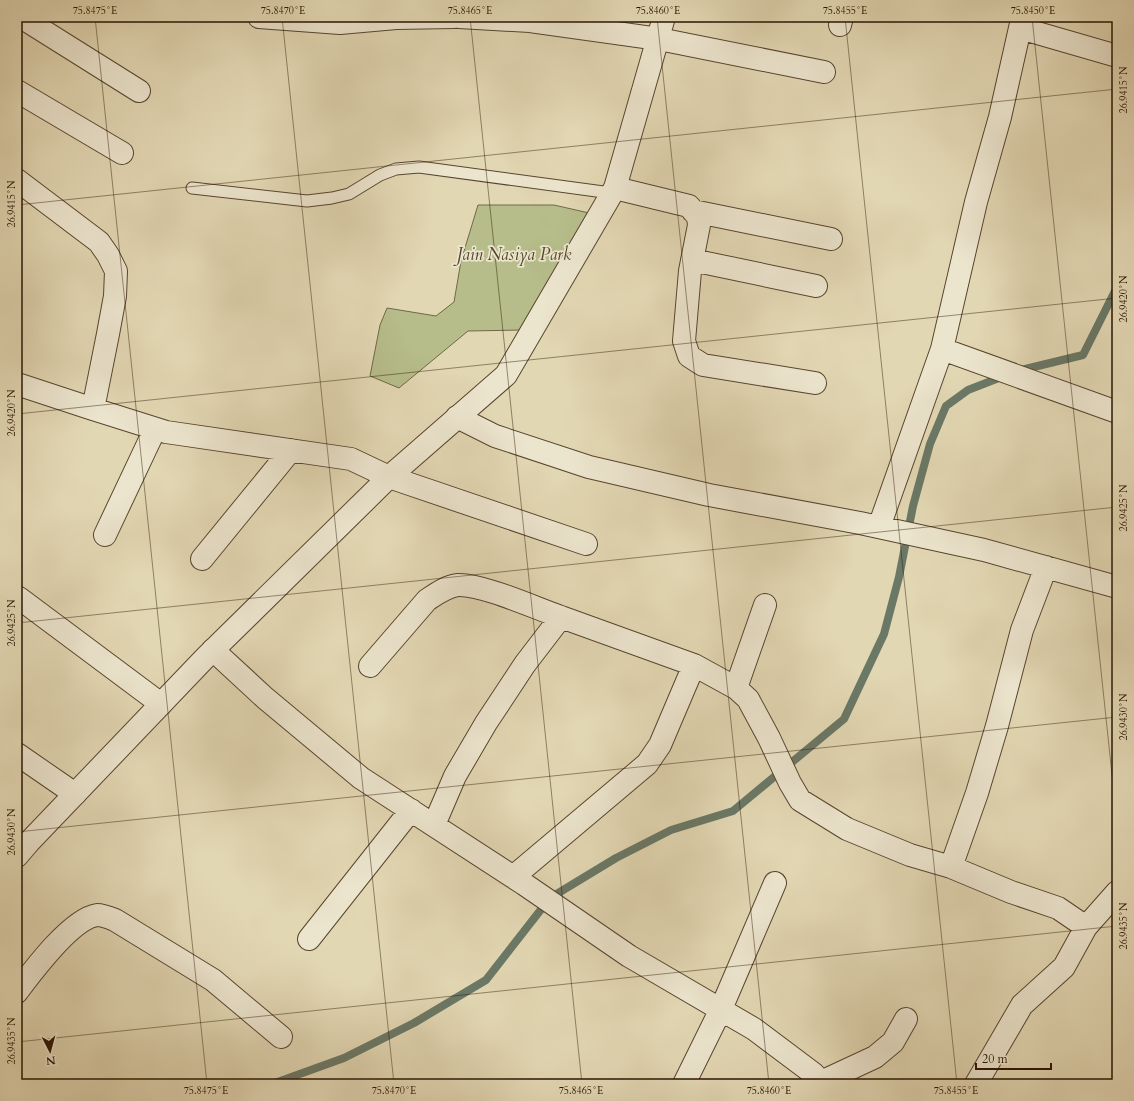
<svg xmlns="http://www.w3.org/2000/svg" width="1134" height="1101" font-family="Cardo,serif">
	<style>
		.green { fill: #b6bd8a; stroke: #706846 }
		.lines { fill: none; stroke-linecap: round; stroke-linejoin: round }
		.stream { stroke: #6a7866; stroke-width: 8 }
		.service-casing { stroke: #58452e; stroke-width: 13 }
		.minor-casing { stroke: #58452e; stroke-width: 24 }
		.tertiary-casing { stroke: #58452e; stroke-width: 24 }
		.service { stroke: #ece5ce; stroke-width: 11 }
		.minor { stroke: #ece5ce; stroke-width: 22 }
		.tertiary { stroke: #ece5ce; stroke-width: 22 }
		.ticks { fill: none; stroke: #2a1402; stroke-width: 1; stroke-opacity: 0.45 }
		.labels { text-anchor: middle; stroke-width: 3.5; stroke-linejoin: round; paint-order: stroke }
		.park-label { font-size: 17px; font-style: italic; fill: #54472b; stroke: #ece5ce }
		.neatline { fill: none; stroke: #2a1402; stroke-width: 1.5 }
		.ticks-label { font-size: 10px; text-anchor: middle; fill: #2a1402 }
	</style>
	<rect width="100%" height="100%" fill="#e2d7b3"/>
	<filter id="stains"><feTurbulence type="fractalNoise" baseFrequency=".005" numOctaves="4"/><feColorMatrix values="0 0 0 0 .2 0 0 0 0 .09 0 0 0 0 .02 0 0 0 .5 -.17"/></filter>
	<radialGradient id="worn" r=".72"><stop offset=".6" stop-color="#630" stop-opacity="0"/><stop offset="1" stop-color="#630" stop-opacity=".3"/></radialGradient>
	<!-- green -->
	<path class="green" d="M478 205H554L598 215 522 330 468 331 399 388 370 376 380 325 387 308 436 316 454 302 461 261Z"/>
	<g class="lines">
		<!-- stream -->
		<path class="stream" d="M1017 371 1083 355 1117 287
			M272 1084 344 1058 414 1023 486 980 550 898 616 858 671 830 733 811 844 719 884 634 899 577 913 506 930 444 946 406 968 390 1004 376"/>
		<defs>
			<path id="service" d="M192 188 307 201 332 198 349 194 380 175 396 169 419 167 611 193"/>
			<path id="minor" d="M21 17 139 91
				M259 17 340 23 396 18 454 17
				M459 17 530 21 659 39 824 72
				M1023 17 1020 28 1117 56
				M840 25 842 17
				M1020 28 1000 117 976 202 942 349 1117 412
				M17 91 122 153
				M17 180 99 242 108 255 116 271 115 296 108 334 93 409 17 384
				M615 188 689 206 698 217 699 225 690 271 684 341 689 356 703 365 815 383
				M693 211 831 239
				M692 260 816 286
				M93 409 166 432 351 459 389 477 586 544
				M457 417 495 436 589 467 709 495 860 523 984 550 1117 587
				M879 527 942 349
				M105 535 155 429
				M202 559 291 450
				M19 598 161 704
				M213 650 265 698 361 778 524 884 629 956 754 1029 814 1074 817 1084
				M370 666 427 600C436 594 447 586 458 585 482 584 535 608 561 617
				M736 688 765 605
				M17 754 75 794
				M434 825 455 776 486 723 525 664 561 617 694 665 736 688 748 699 769 738 790 783 800 800 847 829 910 855 951 867
				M513 877 647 764 660 745 694 665
				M1086 927 1117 892
				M309 939 411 810
				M17 992C32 972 71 919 97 915 102 915 110 918 115 920L213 980 281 1037
				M684 1084 721 1009 775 883
				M817 1084 875 1057 893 1042 906 1019
				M976 1084 1022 1005 1064 967 1086 927 1058 908 1011 892 951 867 977 793 997 726 1022 630 1046 567"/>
			<path id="tertiary" d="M17 856 29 842 205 658 389 477 506 375 615 188 664 17"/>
		</defs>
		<!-- service casing -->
		<use href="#service" class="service-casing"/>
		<!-- minor casing -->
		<use href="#minor" class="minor-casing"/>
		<!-- tertiary casing -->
		<use href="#tertiary" class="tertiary-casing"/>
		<!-- service -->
		<use href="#service" class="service"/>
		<!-- minor -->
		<use href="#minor" class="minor"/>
		<!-- tertiary -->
		<use href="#tertiary" class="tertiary"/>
	</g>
	<!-- ticks -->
	<path class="ticks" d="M95 17 207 1084M282 17 394 1084M470 17 582 1084M657 17 769 1084M845 17 957 1084M1032 17 1117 822M17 205 1117 89M17 414 1117 298M17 623 1117 507M17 832 1117 717M17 1042 1117 926M17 1061 19 1084"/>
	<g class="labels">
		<!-- park labels -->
		<g class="park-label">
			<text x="514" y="260">Jain Nasiya Park</text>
		</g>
	</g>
	<!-- margin -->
	<rect width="1134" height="1101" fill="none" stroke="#e2d7b3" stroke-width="44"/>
	<!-- north arrow -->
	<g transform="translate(50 1051) rotate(174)" stroke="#ece5ce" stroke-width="3" paint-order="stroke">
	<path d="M0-3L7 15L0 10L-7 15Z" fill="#2a1402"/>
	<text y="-6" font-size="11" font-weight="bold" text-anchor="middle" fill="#2a1402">N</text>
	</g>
	<!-- scale -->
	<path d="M976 1063v6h75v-6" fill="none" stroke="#2a1402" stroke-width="2"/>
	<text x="982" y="1063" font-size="12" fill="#2a1402" stroke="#ece5ce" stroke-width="3" paint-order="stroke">20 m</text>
	<rect x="22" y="22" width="1090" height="1057" class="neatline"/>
	<g class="ticks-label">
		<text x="95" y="14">75.8475°E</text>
		<text x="283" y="14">75.8470°E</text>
		<text x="470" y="14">75.8465°E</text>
		<text x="658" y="14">75.8460°E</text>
		<text x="845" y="14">75.8455°E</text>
		<text x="1033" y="14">75.8450°E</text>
		<text transform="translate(1123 90) rotate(-90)" y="4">26.9415°N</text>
		<text transform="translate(11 204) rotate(-90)" y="4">26.9415°N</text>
		<text transform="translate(1123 299) rotate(-90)" y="4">26.9420°N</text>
		<text transform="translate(11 413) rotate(-90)" y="4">26.9420°N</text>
		<text transform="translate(1123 508) rotate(-90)" y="4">26.9425°N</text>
		<text transform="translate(11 623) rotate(-90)" y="4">26.9425°N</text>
		<text transform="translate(1123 717) rotate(-90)" y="4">26.9430°N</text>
		<text transform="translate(11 832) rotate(-90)" y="4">26.9430°N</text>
		<text transform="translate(1123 926) rotate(-90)" y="4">26.9435°N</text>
		<text transform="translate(11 1041) rotate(-90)" y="4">26.9435°N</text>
		<text x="206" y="1094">75.8475°E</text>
		<text x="394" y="1094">75.8470°E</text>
		<text x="581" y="1094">75.8465°E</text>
		<text x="769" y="1094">75.8460°E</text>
		<text x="956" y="1094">75.8455°E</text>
	</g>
	<rect width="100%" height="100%" filter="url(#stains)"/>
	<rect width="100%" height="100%" fill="url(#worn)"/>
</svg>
